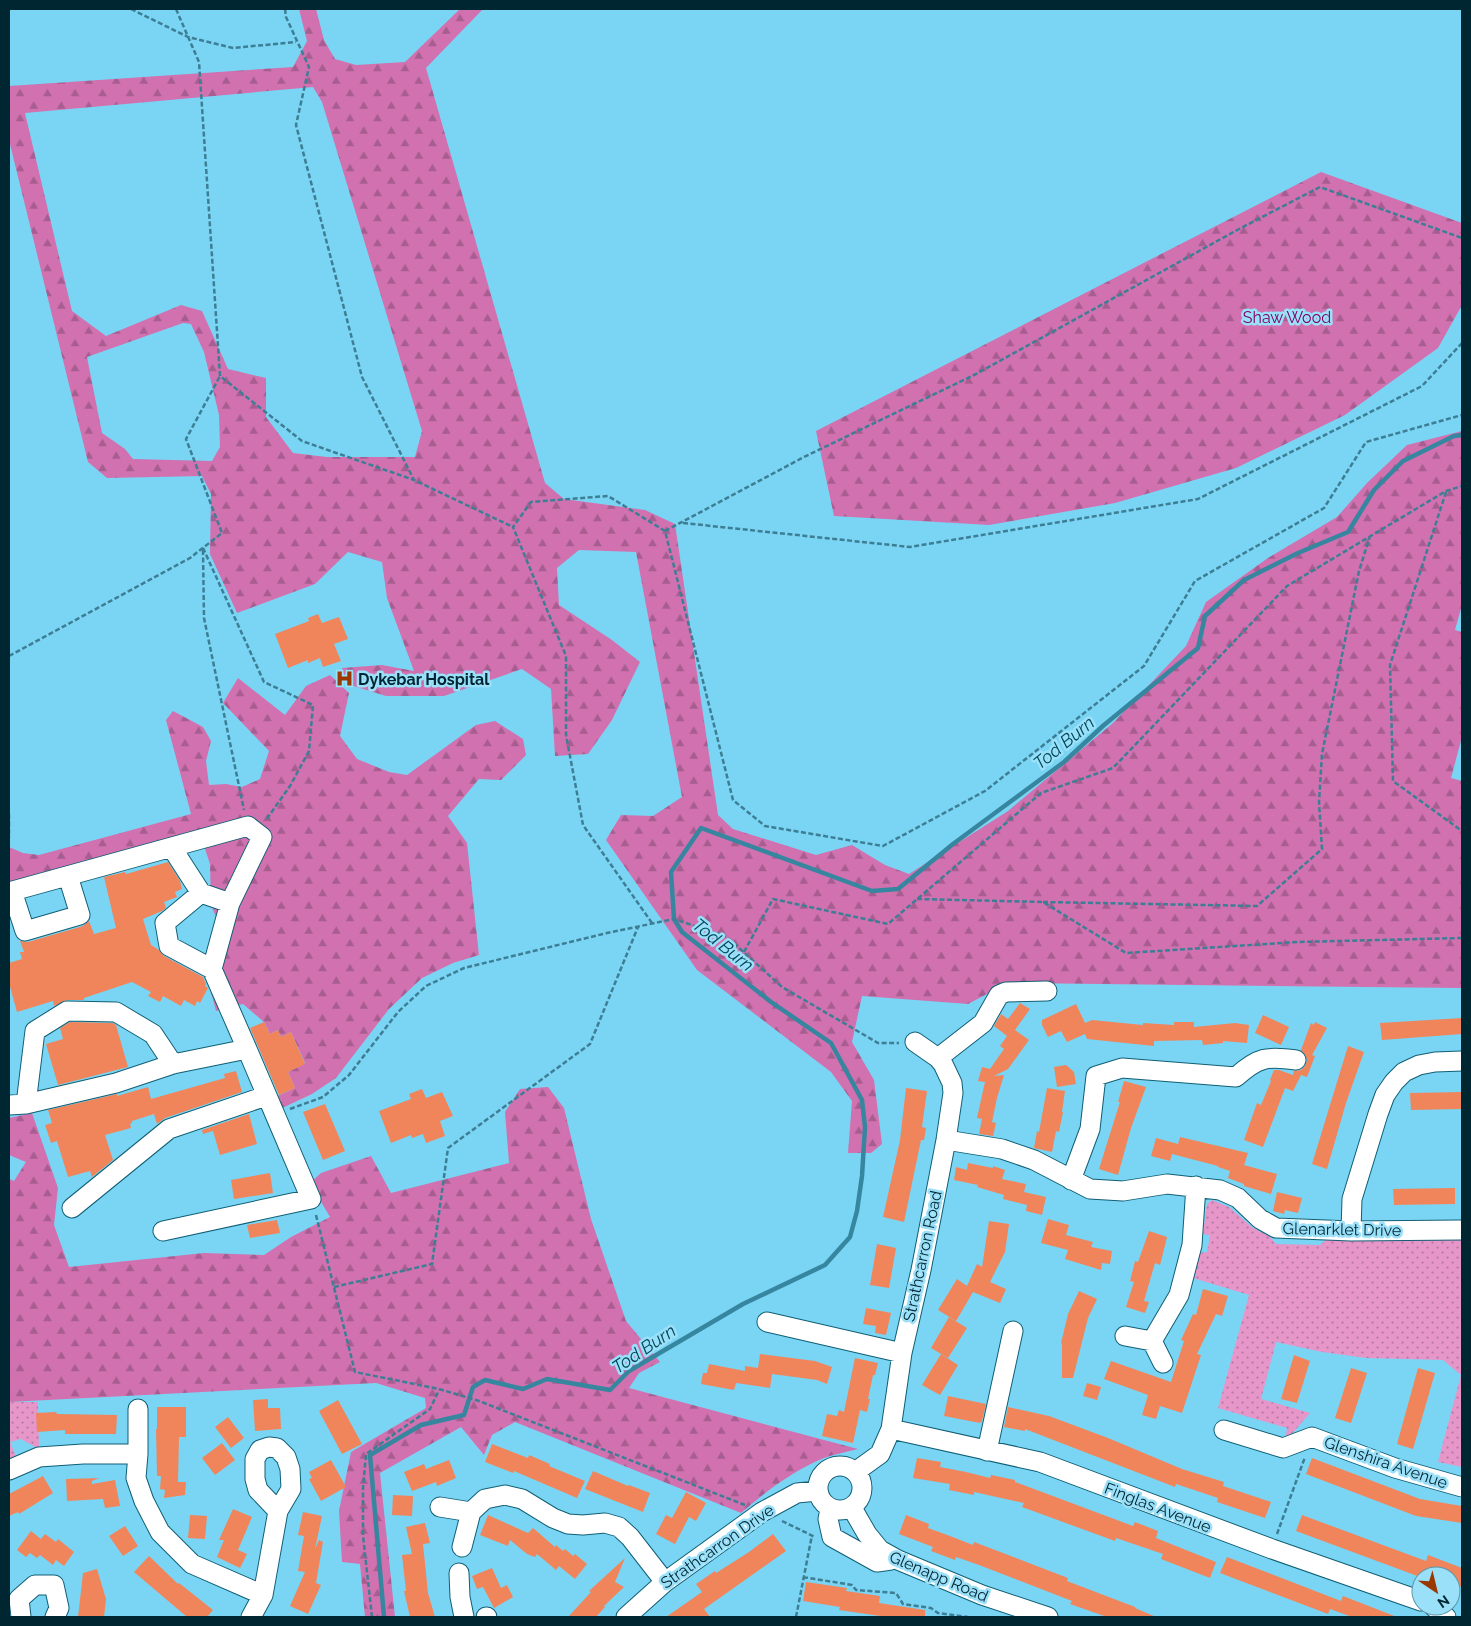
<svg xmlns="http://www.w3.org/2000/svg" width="1471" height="1626" font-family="Raleway,sans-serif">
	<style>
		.green { fill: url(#green-dots) }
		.forest { fill: url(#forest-firs); fill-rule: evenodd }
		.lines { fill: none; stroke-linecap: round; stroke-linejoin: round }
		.stream { stroke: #36869f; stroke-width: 4.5 }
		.building { fill: #f0855b }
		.minor-casing { stroke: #105f74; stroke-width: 21 }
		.path { stroke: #3d7e94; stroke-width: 2.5; stroke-dasharray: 5 2.5; stroke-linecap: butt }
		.minor { stroke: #fff; stroke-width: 19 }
		.labels { text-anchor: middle; stroke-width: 5; stroke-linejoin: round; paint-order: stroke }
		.park-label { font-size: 16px; fill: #800161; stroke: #9ae0f9 }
		.poi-label { font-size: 16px; font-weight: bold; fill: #002632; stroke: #9ae0f9; text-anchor: start }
		.street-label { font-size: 16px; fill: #002632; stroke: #9ae0f9 }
		.water-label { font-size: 18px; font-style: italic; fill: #004658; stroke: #9ae0f9 }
	</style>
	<defs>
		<pattern id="green-dots" width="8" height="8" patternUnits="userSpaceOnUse" patternTransform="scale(1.25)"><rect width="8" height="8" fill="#e696c8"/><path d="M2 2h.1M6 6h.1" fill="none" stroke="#b87aa3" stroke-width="1.8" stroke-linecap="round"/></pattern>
		<pattern id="forest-firs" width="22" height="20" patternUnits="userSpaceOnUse" patternTransform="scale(1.25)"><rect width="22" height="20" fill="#d171af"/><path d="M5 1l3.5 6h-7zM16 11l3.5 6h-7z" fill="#a75d8f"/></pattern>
	</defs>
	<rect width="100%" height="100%" fill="#7ad5f4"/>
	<!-- green -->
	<path class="green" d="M1212 1200 1229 1207 1253 1228 1269 1236 1276 1244 1320 1245 1331 1236 1462 1235V1467L1438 1462 1461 1375 1443 1360 1366 1358 1322 1352 1276 1342 1261 1399 1310 1413 1285 1442 1287 1428 1218 1408 1249 1295 1193 1278 1198 1253 1207 1252 1210 1235 1203 1234 1207 1204Z
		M9 1402H38L39 1449 21 1439 10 1442 16 1457 9 1461Z"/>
	<!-- forest -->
	<path class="forest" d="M299 9H316L324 40 335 59 356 65 405 62 460 9H483L426 68 545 483 564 499 645 510 675 524 718 815 733 829 816 855 852 845 885 865 909 874 1008 811 1113 723 1186 646 1206 602 1268 558 1337 517 1367 483 1407 445 1462 431V605L1455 630 1462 632V737L1451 778 1462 781V988L1008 983 968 1004 862 996 852 1042 874 1080 882 1144 871 1153H848L852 1101 831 1072 697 970 606 840 621 815 653 816 682 797 636 552 579 550 557 568 559 605 612 640 640 662 612 720 588 754 555 756 551 689 522 669 444 696H386L347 684 342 668 382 665 414 671 387 598 382 562 348 552 315 584 237 613 210 554 211 494 202 476 107 478 88 462 9 140V86L293 67 307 41ZM313 87 322 102 422 431 415 457H327L293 453 266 417V378L228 369 202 311 181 305 106 336 72 311 25 113ZM183 323 191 324 204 352 219 415 220 447 212 461 133 459 125 449 102 433 87 357Z
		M1321 172 1462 223V305L1438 348 1345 415 1236 468 1115 503 989 525 834 516 816 431Z
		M330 675 349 693 340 736 357 759 389 772 407 775 476 725 495 721 523 739 526 755 501 780 479 779 448 816 467 843 479 955 453 963 422 978 389 1009 336 1078 312 1094 280 1109 275 1097 295 1088 288 1072 305 1063 291 1032 281 1037 278 1030 270 1034 264 1022 243 1004 216 1011 207 976 218 922 211 905 210 864 204 846 9 884V847L23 853 39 855 191 814 166 720 173 711 203 727 211 741 206 761 209 785 226 784 242 787 260 779 269 751 223 703 238 678 285 715 306 686Z
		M548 1087 564 1108 591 1219 626 1321 660 1362 639 1373 629 1388 858 1449C847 1452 835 1454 824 1458 794 1470 765 1492 741 1513L515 1422 492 1435 484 1455 461 1427 380 1473 395 1617H365L360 1564 342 1562 339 1511 351 1452 426 1408 425 1398 376 1383 9 1402V1179L14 1181 26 1162 9 1155V1118L32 1113 58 1188 54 1225 69 1267 204 1253 264 1255 291 1237 330 1217 310 1183 321 1173 371 1156 391 1193 509 1163 505 1112 520 1089Z"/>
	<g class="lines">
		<!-- stream -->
		<path class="stream" d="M384 1617 370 1455 421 1425 464 1415 473 1387 485 1380 523 1389 547 1379 610 1390 629 1371 743 1304 825 1265 850 1237 857 1211 862 1176 865 1127 862 1100 831 1043 771 1002 682 932 674 919 671 872 701 828 872 891 898 889 953 844 1064 762 1104 725 1198 648 1205 616 1244 580 1298 553 1348 532 1374 490 1403 461 1454 436 1462 435"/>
	</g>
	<!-- building -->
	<path class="building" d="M318 614 322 623 339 617 348 639 334 644 341 661 323 667 320 658 308 663V660L288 668 275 634 309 621 308 618Z
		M168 862 180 881 182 889 175 892 177 897 164 902 166 908 162 911 143 919 151 945 159 950 164 956 203 977 206 984 205 986 208 988 200 1003 197 1001 195 1006 184 1000 181 1006 163 996 160 1002 148 996 151 992 132 982 84 998V1000H67L54 1006 53 1001 17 1012 9 983V963L22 959 20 952H24L20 941 28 942 83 926 89 921 94 934 116 928 104 877 125 872 126 874Z
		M1020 1003 1030 1009 1015 1030 1029 1040 1008 1069 994 1076 1004 1075 997 1098 992 1122 996 1123 993 1136 979 1134 982 1119 977 1118 985 1082 978 1081 982 1067 990 1069 1004 1049 1000 1046 1007 1036 994 1026 1001 1014 1008 1019Z
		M1076 1004 1085 1023 1092 1020 1143 1025V1023L1174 1025V1022H1194V1027L1235 1023 1249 1025 1247 1043 1223 1041V1043L1203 1045 1202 1040 1154 1041V1046L1087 1039 1085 1034 1067 1042 1061 1031 1048 1037 1042 1025V1020Z
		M1263 1015 1289 1027 1281 1045 1255 1033Z
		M1462 1018V1034L1382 1040 1380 1023Z
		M70 1022 113 1023 116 1025 128 1067 58 1085 46 1044 63 1039 60 1028Z
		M264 1022 270 1034 278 1030 281 1037 291 1032 305 1064 288 1072 295 1088 279 1095 250 1028Z
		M1315 1022 1327 1028 1312 1055 1315 1056 1307 1077 1301 1075 1293 1091 1285 1088 1263 1147 1244 1140 1257 1103 1261 1105 1271 1081 1270 1080 1274 1070H1279L1293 1075 1294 1071 1301 1070 1305 1066 1307 1061 1306 1056 1301 1050 1311 1023 1314 1025Z
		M1348 1046 1364 1052 1346 1103 1327 1169 1312 1164Z
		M1066 1065 1074 1072 1076 1084 1057 1087 1054 1067Z
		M236 1071 242 1092 165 1118 157 1124 154 1114 132 1121V1123L130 1124 131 1128 105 1135 113 1160 92 1177 90 1171 68 1177 57 1141 51 1143 45 1125 52 1123 48 1110 117 1094V1096L148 1087 151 1099 225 1078 224 1074Z
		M1124 1081 1146 1087 1131 1128 1118 1175 1099 1169 1120 1102H1118Z
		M906 1088 927 1091 922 1127 926 1128 924 1140H921L904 1222 883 1217 900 1140Z
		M1047 1088 1065 1091 1062 1112H1063L1059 1132 1056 1131 1052 1152 1034 1148 1037 1131 1039 1132Z
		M422 1089 426 1098 442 1092 453 1116 440 1121 445 1136 426 1143 423 1134 412 1138 411 1135 391 1143 379 1111 411 1099 409 1094Z
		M1462 1092V1109L1411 1110 1410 1093Z
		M325 1104 345 1151 323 1160 303 1112Z
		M249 1114 257 1144 220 1155 213 1131 203 1134 202 1130Z
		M1180 1137 1248 1153 1244 1165 1277 1174 1271 1194 1244 1186V1184L1228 1178 1230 1171 1218 1167V1166L1172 1154 1170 1161 1151 1156 1156 1138 1178 1144Z
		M968 1163 993 1168V1166L1005 1170 1002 1179 1026 1184 1024 1192 1046 1197 1042 1215 1026 1211 1027 1205 1003 1199 1004 1195 977 1187 978 1185 954 1180 956 1167 967 1170Z
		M270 1173 273 1193 234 1199 231 1180Z
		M1455 1188V1204L1394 1205 1393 1189Z
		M1277 1192 1302 1198 1298 1213 1285 1210 1284 1214 1273 1211Z
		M1048 1219 1069 1225 1066 1235 1093 1242 1091 1247 1112 1251 1110 1264 1102 1263 1101 1270 1065 1259 1068 1250 1041 1243Z
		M277 1220 280 1233 250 1238 247 1225Z
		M989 1221 1009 1224 1005 1252 990 1282 1006 1289 1000 1303 973 1292 956 1321 938 1310 957 1279 967 1286 977 1264 982 1267Z
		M1149 1231 1167 1237 1160 1265 1155 1263 1144 1301 1149 1302 1145 1313 1126 1307 1134 1282 1130 1281 1135 1261 1138 1262Z
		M877 1244 896 1248 889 1288 870 1285Z
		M1203 1289 1228 1296 1222 1316 1216 1314 1197 1354 1201 1355 1182 1413 1160 1406 1156 1419 1142 1415 1148 1395 1104 1379 1111 1361 1171 1382 1184 1341 1181 1340 1193 1314 1196 1315Z
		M1079 1291 1097 1299 1088 1318 1073 1378H1062V1344L1061 1343 1068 1314Z
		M866 1308 891 1313 886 1335 875 1333 876 1326 863 1324Z
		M949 1317 967 1328 948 1358 931 1348Z
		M760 1354 815 1361 832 1367 827 1384 817 1380 772 1374 770 1388 736 1383 734 1390 701 1384 703 1373H707L709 1364 745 1371V1366L758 1368Z
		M941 1354 958 1365 940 1395 922 1385Z
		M1294 1355 1310 1361 1297 1403 1281 1399Z
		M855 1358 878 1363 875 1375H873L868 1399H870L867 1412 860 1410 853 1443 822 1436 827 1414 837 1416 839 1410 844 1412Z
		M1351 1368 1367 1373 1351 1423 1335 1418Z
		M1418 1368 1435 1373 1413 1449 1397 1444Z
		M1087 1383 1101 1387 1097 1400 1083 1396Z
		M948 1396 986 1404 982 1421 980 1423 944 1416Z
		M268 1399V1408H280L281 1429 255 1431 253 1400Z
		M338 1400 362 1444 342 1454 319 1411Z
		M157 1407H186V1437H179L178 1482H186L185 1495 164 1498 165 1490 160 1489 161 1476H157L156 1429H157Z
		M1008 1407 1049 1416 1108 1438 1182 1469 1224 1482 1223 1486 1271 1502 1265 1518 1217 1502 1218 1498 1176 1484 1175 1487 1025 1429V1431L1004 1427Z
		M56 1412 57 1414 117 1415 116 1434H65V1430L37 1432 36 1413Z
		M228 1417 244 1438 231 1448 215 1427Z
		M222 1443 235 1460 215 1475 202 1458Z
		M492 1444 528 1458 529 1455 550 1464 549 1466 585 1481 577 1498 514 1471 513 1473 485 1462Z
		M917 1458 941 1462 940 1467 966 1472 990 1478 991 1475 1015 1480V1482L1133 1526 1135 1522 1158 1531 1156 1538 1216 1562 1210 1578 1161 1559 1163 1554 1116 1538 1115 1541 1022 1507 1024 1503 974 1492V1495L949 1490 950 1484 913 1478Z
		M1312 1458 1420 1499 1462 1506V1523L1416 1516 1306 1474Z
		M331 1460 346 1487 321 1501 309 1479 312 1478 309 1472Z
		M449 1460 456 1478 437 1486 436 1482 412 1491 404 1472 424 1464 426 1469Z
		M593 1471 628 1486 629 1485 650 1493 643 1512 585 1489Z
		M43 1476 53 1493 19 1514 18 1512 9 1516V1494Z
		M99 1478 92 1481V1484L115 1480 120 1506 105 1508 103 1499 67 1501 66 1479Z
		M686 1492 706 1503 696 1521 689 1517 675 1544 656 1534 666 1515 672 1518Z
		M393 1495 413 1496 412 1516 392 1515Z
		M233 1509 252 1517 238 1550 247 1554 240 1568 217 1557 224 1540H219Z
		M303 1512 322 1516 315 1549 319 1540 323 1542 316 1583 321 1585 308 1614 290 1606 305 1572 298 1571 304 1536 298 1535Z
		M190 1515 207 1516 205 1539 188 1538Z
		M488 1515 528 1533 533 1528 555 1547 556 1545 563 1551 565 1549 573 1556 575 1554 587 1564 575 1579 559 1566 556 1570 537 1554 535 1557 527 1554 510 1540 508 1546 480 1535Z
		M906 1515 929 1524 928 1528 950 1536 973 1545 974 1542 1068 1578 1067 1581 1135 1607V1608L1156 1617H1107L1070 1604 1072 1601 979 1565 956 1557 955 1560 931 1551 933 1547 899 1534Z
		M1302 1515 1426 1561 1428 1555 1462 1568V1587L1451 1583V1576H1433L1422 1572 1420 1577 1296 1531Z
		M425 1523 430 1543 423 1544 428 1593 435 1617H410L404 1591H406L402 1555 412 1554 406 1527Z
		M125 1526 138 1546 123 1556 109 1536Z
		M31 1531 41 1539 45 1534 56 1542 58 1539 74 1552 64 1566 56 1560 53 1565 40 1555 37 1558 30 1553 26 1557 17 1550Z
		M773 1534 786 1551 704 1609 710 1617H666L702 1592 696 1584 715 1571 716 1573 749 1552Z
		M149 1556 178 1584 179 1583 213 1610 207 1617H187L134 1572Z
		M1227 1557 1341 1601 1343 1596 1397 1617H1352L1330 1609 1328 1614 1220 1573Z
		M625 1558 615 1582 624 1587 604 1606 605 1607 596 1617H568L591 1592 589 1591Z
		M492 1568 501 1588 507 1585 513 1597 494 1608 483 1587 477 1589 472 1576Z
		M97 1569 106 1599 104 1617H78L83 1573Z
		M806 1582 847 1588 846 1591 880 1596 879 1603 925 1610V1617H887L839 1610 840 1607 803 1601Z"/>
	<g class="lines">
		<defs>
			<path id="minor" d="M172 848 201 893 230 903
				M12 891 25 931 80 915 68 876
				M9 892 248 826 262 837 230 903 212 969 247 1049
				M201 893 165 923 169 946 212 969
				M938 1058 983 1023 999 995 1006 992 1047 991
				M26 1104 35 1031 67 1011 116 1012 153 1034 173 1064
				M9 1105 26 1104 116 1083 173 1064 247 1049 311 1199 163 1231
				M946 1140 1002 1149 1034 1160 1090 1189 1123 1191 1167 1184 1220 1190 1238 1198 1260 1219 1276 1228 1351 1231 1462 1230
				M1071 1180 1090 1129 1096 1076 1122 1068 1236 1077C1258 1057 1267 1056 1296 1060
				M72 1208 169 1129 266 1096
				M1351 1231 1352 1199 1378 1114 1385 1095 1394 1082 1404 1072 1419 1065 1435 1062 1462 1061
				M767 1322 902 1353
				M1125 1336 1152 1341
				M1163 1363 1152 1341 1179 1295 1192 1245 1196 1186
				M891 1429 1040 1462 1272 1549 1421 1601
				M1224 1430 1283 1448 1312 1437 1395 1468 1462 1487
				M987 1451 1013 1331
				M138 1454V1409
				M818 1488a22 22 0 1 1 44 0a22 22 0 1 1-44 0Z
				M9 1470 39 1457 83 1454H138L136 1478 144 1501 160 1532 192 1564 263 1595
				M855 1472 880 1454 891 1429 902 1353 921 1270 946 1140 953 1093 952 1083 943 1064 938 1058 915 1042
				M440 1507 471 1512
				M852 1508 867 1534 880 1550 898 1560 982 1595 1048 1617
				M830 1509 828 1519 832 1537 877 1562 891 1560
				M462 1547 471 1512 485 1499 505 1495 522 1499 553 1518 568 1524 583 1525 605 1523 619 1527 630 1537 665 1582
				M459 1573 460 1597 464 1617
				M1433 1606 1446 1617
				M21 1617 19 1599 35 1585H54L59 1608 55 1617
				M251 1617 263 1595 278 1511 291 1489 290 1469 286 1457 277 1448 269 1447 260 1450 255 1459V1479L258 1490 278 1511
				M486 1617H487
				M626 1617 665 1582 762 1512 797 1493 817 1491"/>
		</defs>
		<!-- minor casing -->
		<use href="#minor" class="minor-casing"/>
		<!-- path -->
		<path class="path" d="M131 9 188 37 233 48 296 42
			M176 9 199 62 220 376 302 441 414 480
			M285 9 286 17 309 67 296 125 362 377 414 480 513 527
			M1446 492 1390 665 1393 781 1462 831
			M683 523 910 547 1198 499 1422 386 1462 343
			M665 531 804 457 976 374 1239 229 1320 187 1462 238
			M203 548 264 682 313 705 309 751 290 786 266 820
			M203 550 204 618 244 810
			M9 656 190 558 222 533 186 439 220 376
			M9 814V838
			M917 899 1043 902 1126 953 1297 942 1462 938
			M1043 902 1257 906 1322 849 1319 802 1322 754 1359 571 1370 536
			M652 923 583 825 566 735V656L513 527 531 502 608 496 665 531 733 800 765 826 883 846 985 791 1144 666 1195 581 1324 508 1366 442 1462 415
			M744 952 773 899 888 924 1041 793 1113 768 1287 586 1446 491 1462 486
			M290 1109 323 1097 349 1075 398 1012 426 986 464 968 607 933 674 919 727 937 782 987 878 1043H899
			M316 1215 355 1372 439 1389 479 1401 745 1505
			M334 1287 432 1264 448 1148 590 1044 638 927
			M782 1521 815 1537
			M1277 1534 1305 1457
			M803 1577 852 1585 856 1590 896 1593 903 1604 931 1608 938 1613 968 1617
			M372 1617 363 1536V1488L366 1454 430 1409 439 1390
			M796 1617 812 1535"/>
		<!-- minor -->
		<use href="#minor" class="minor"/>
	</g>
	<!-- icons -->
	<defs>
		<symbol id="hospital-bare" viewBox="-9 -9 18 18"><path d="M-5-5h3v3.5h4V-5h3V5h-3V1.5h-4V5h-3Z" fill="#9b3700" stroke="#9ae0f9" stroke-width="2.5" paint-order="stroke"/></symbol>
	</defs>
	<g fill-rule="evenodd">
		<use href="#hospital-bare" x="332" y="666" width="25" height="25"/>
	</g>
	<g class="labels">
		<!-- park labels -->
		<g class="park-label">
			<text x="1287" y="323">Shaw Wood</text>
		</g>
		<!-- poi labels -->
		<g class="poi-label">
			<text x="358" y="685">Dykebar Hospital</text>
		</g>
		<!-- street labels -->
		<g class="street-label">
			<text transform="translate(1342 1229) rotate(1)" y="6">Glenarklet Drive</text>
			<text transform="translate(922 1256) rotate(-78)" y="6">Strathcarron Road</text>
			<text transform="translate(1386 1462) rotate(19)" y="6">Glenshira Avenue</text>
			<text transform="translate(1158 1507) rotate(21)" y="6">Finglas Avenue</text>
			<text transform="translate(717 1546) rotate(-35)" y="6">Strathcarron Drive</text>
			<text transform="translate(939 1576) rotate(23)" y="6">Glenapp Road</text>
		</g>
		<!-- water labels -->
		<g class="water-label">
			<text transform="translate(1064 743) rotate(-39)" y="6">Tod Burn</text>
			<text transform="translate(723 945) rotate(39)" y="6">Tod Burn</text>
			<text transform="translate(644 1349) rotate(-34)" y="6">Tod Burn</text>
		</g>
	</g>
	<!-- border -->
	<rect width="1471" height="1626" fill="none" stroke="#002632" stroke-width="20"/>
	<!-- north arrow -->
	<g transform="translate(1436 1591) rotate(145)"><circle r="24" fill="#9ae0f9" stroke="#5c96a9"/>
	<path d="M0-4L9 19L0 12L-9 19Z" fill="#9b3700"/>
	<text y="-8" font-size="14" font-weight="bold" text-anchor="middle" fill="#002632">N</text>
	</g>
</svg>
